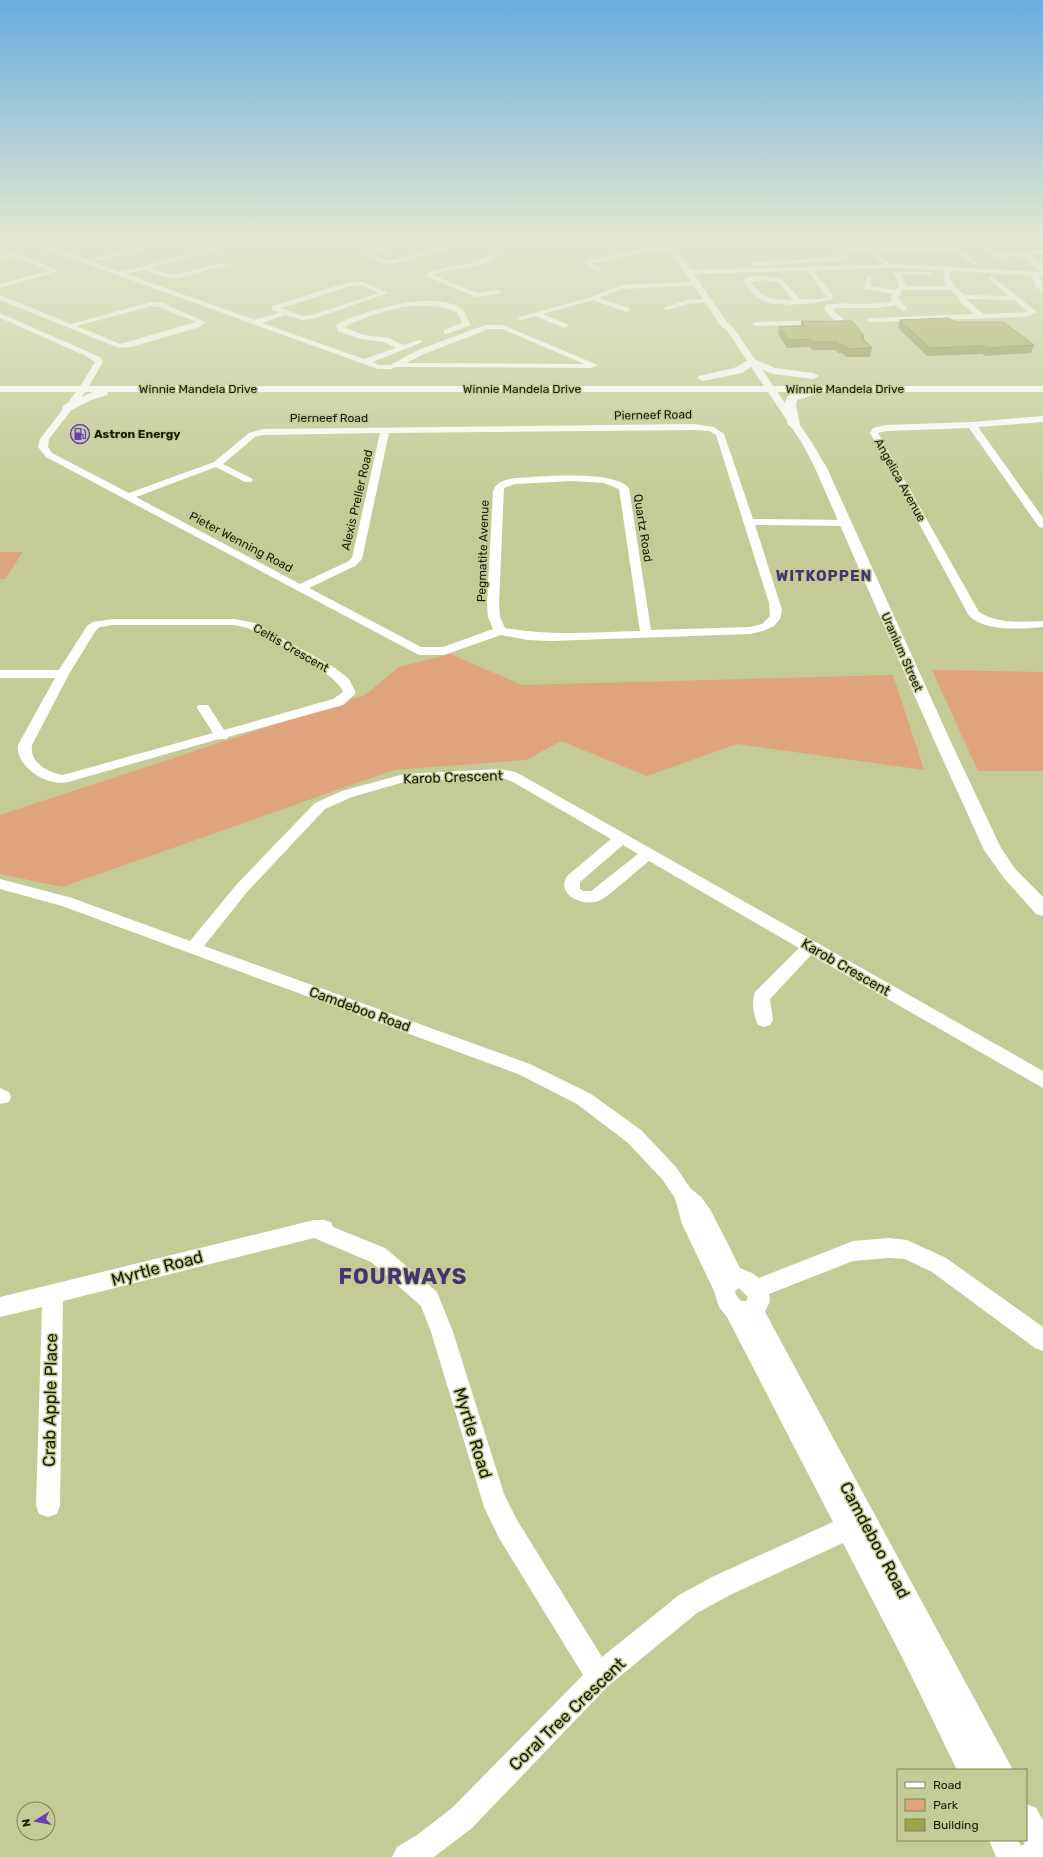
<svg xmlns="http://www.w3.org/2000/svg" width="1043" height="1857" font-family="Rubik,sans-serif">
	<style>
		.green { fill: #dfa47e }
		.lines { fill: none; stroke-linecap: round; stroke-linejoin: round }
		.minor { fill: #fff; fill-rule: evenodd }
		.tertiary { fill: #fff; fill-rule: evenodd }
		.secondary { fill: #fff; fill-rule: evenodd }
		.wall { fill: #868d43 }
		.building { fill: #9ca44e; stroke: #6d7337 }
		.labels { text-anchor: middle; stroke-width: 3; stroke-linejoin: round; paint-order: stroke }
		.far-street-label { font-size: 12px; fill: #191a06; stroke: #c5cb96 }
		.far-poi-label { font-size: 12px; font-weight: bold; fill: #191a06; stroke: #c5cb96; text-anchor: start }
		.street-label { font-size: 14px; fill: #191a06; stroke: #c5cb96 }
		.far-district-label { font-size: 15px; font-weight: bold; letter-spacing: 1px; fill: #443470; stroke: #c5cb96 }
		.near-street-label { font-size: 17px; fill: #191a06; stroke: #c5cb96 }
		.near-district-label { font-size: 22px; font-weight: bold; letter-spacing: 1px; fill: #443470; stroke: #c5cb96 }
	</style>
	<rect width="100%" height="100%" fill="#c5cb96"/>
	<!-- green -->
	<path class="green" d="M0 552H23L5 579H0Z
		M450 654 522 685 893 675 924 770 737 744 647 776 561 741 526 760 394 770 62 887 0 874V815L365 695 399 667Z
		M932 670 1043 672V771H978Z"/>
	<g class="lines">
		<!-- minor -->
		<path class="minor" d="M20 240H30L87 260 171 240H180L93 262 120 272 226 245V247L150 268 169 274H178L225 262 228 264 227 265 178 278H168L143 270 126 274 255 320 279 313 272 310V306L350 282H364L388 293 313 319 302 320 285 315 262 323 364 359 396 348 383 342 360 339 338 331 336 326 337 324C366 311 435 288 463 310 466 313 468 320 470 324L469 326 447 334H444V330L462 323 458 313C422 296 378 311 344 327L364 335 388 338 404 345 419 340 423 342 372 362 379 365H390L418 350 485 325H503L598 365 591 368 396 367 391 369H378L25 242 0 248V244ZM361 285 379 293 312 315 302 316 281 308 351 286ZM489 329H502L584 364 406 363 424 354Z
			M410 240H419L373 253 385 260H392L472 240H481L392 264 382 263 365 252Z
			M515 240H525L502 246 503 252C487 271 454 265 433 275L477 293 499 290 501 291V293L476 297 426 276 430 272 480 260 497 252V244Z
			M709 240H720L674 250 642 253 592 263 601 269 602 270 599 272 587 266 585 262 642 249 675 246Z
			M759 240H766L763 242Z
			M831 240 844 249 869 247 951 248 947 244 950 242 979 264 974 265 956 252H876L891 265 892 266 889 268 869 252 848 253V257L836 261 754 266 751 264 754 262 836 257 843 255 829 243V241Z
			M969 240H976L999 254 1043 250V254L1029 255C1035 259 1043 264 1043 271H1039C1027 256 1023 256 1005 257V260H1001Z
			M1034 240H1043V244Z
			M17 253 58 270 59 271 0 288V284L50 271 16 257 0 259V255Z
			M808 266 810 267 833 295 832 299C816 304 777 308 762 300 753 296 748 288 743 280 752 273 770 277 781 279L783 280 800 299H820L827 297 805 268ZM765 280 779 283 793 300C772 300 764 299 750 282Z
			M946 267 949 269 951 282 964 295 1009 296 989 279V277L991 276 1037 312 1026 317 868 322V318H871L974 314 960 302 958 297 951 290H902L898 298 907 309 903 311 895 305 879 308H837L832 309 844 320 835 324 756 326 752 324 756 322 834 320 824 309 826 305C848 301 871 307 892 301L890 298 893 294 864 289 867 276 872 277 870 286 895 290 899 286 894 273 895 272H930L933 274 932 275H901L906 286H947L945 283 943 269ZM966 299 1014 300 1028 312 983 314Z
			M1035 272C1040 274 1043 287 1043 292L1035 286 1032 274Z
			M697 282 699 283V285L622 289 599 298 629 308 630 310 626 312 593 300 543 314 567 324 568 326 564 328 535 316 521 320 517 318 591 297 621 285Z
			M0 295 71 324 151 302 163 303 205 322 200 327 131 347 119 348 0 300ZM151 306 159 307 196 322 120 344 77 326Z
			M708 299 712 301 710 302 688 304 667 310 663 308 687 300Z
			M0 313 100 357 103 362 86 391 49 439 48 447 52 453 129 493 214 462 249 433 263 429 694 424 714 427 724 434 753 519 845 520 850 523 845 526 755 525 782 610 780 619 774 626 763 631 750 634 550 641 528 640 501 635 444 655H419L46 457 38 447 40 439 79 388 95 362 86 356 0 318ZM694 430 709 431 716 435 769 603 770 616 762 624 750 627 651 630 629 488C613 469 539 477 515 478 505 480 497 481 493 491L487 604 488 617 493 629 443 647H421L309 588 355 566 362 559 389 433ZM380 433 352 558 347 562 300 584 136 497 216 467 245 482H251L253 480 251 478 223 464 255 437 263 435ZM572 481 604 483 619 489 640 631C594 632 549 636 505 628L500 617 499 604 504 488 515 484Z
			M1043 416V422L978 427 1043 518V528L1039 527 969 428 886 431 878 433 979 612C998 624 1021 622 1043 621V627C1023 629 981 632 968 614L870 433 873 428 886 425 972 422Z
			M113 619H234L255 623 335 668 349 679 356 693 343 705 228 737 227 739H219L68 782C48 787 15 767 18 745L55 678H0V670H59L87 626 93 622ZM113 625H234L248 628C267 639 338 673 343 692L333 699 224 730 208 705H198L197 708 213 733 63 775C48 773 29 762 32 745L69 674 96 630 100 627Z
			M500 769 515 772 523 776 1043 1071V1088L811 955 770 999 773 1020 770 1025 764 1027 758 1025C754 1017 751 1001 755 992L799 948 649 861C635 872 615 891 601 900 586 908 555 896 567 876L611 839 513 782 500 777 404 782 352 797 325 809 247 892 204 946 530 1064 591 1094 641 1130 676 1167 690 1188 701 1197 710 1209 740 1268 752 1273 759 1278 853 1241 889 1238 907 1240 946 1258 1043 1327V1351L1035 1348 932 1272 905 1259 889 1258 853 1261 769 1294 770 1301 765 1312 1013 1770H957L905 1663 843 1543 730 1595 697 1613 608 1686 472 1828 434 1857H392L397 1847 417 1835 452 1808 583 1675 499 1538 484 1507 431 1332 421 1306 371 1262 314 1238 63 1301 60 1505 57 1514 48 1517 39 1514 36 1505 42 1307 0 1317V1297L314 1220H324L331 1222 333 1227 385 1248 437 1292 453 1332 504 1494 517 1520 602 1657 679 1595 712 1577 833 1522 727 1317 719 1307 714 1291 682 1224 675 1198 662 1179 627 1142 577 1104 518 1074 62 906 0 889V879L72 898 190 941 237 884 315 803 342 791 404 774ZM623 845 638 854 591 891H583L580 889V882ZM739 1288 748 1297 746 1301H741L736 1295 735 1291Z
			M0 1088 9 1092 11 1097 9 1102 0 1104Z
			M1026 1804 1036 1808 1043 1820V1857H996L989 1840H1018L1021 1846 1025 1844 1022 1840H1026Z"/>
		<!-- tertiary -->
		<path class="tertiary" d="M663 240H670L691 270 897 264 1043 272V276L897 268 694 274 727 322 735 330 812 443 827 468 950 740 1001 848 1016 870 1043 897V916L1036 914 1004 878 984 850 934 740 815 468 802 443 728 332 721 326Z"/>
		<!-- secondary -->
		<path class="secondary" d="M752 358 775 368 813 373 819 376 813 379 773 374 752 366 742 373 703 381 697 378 699 376 734 368Z
			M0 386H1043V392H817L816 394 797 400 796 405 800 425 794 429 788 425C785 413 780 399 794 392H108L107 395 91 400 68 412 62 408 64 405 93 392H0Z"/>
	</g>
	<!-- wall -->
	<path class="wall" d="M900 320 1034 345 1031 353 985 356 982 354 927 356 898 328Z
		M801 321 864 336V340L872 348 870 357H846L842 353H838L835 350H812L810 347 787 348 778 334 779 327 801 326Z"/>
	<!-- building -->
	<path class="building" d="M949 318 955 322H1003L1034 345 988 348 985 346 930 348 900 320Z
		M801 321H852L864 336H860L872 348 848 349 843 345H839L837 342H814L811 339 789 340 779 327 805 326Z"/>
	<!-- sky -->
	<linearGradient id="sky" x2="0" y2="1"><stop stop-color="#67addf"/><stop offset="0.48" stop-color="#e5e8d0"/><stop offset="1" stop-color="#e5e8d0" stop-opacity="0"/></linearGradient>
	<rect width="1043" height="500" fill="url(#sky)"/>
	<!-- icons -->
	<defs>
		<symbol id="fuel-ring" viewBox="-11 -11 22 22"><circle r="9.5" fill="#c5cb96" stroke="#6841b9" stroke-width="1.5"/><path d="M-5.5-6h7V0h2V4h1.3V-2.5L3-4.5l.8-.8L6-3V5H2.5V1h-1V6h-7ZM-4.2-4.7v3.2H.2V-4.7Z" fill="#6841b9"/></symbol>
	</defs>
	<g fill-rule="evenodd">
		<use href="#fuel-ring" x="69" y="423" width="22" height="22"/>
	</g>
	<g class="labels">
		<!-- far-street labels -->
		<g class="far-street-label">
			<text x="198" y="393">Winnie Mandela Drive</text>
			<text x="522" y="393">Winnie Mandela Drive</text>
			<text x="845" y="393">Winnie Mandela Drive</text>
			<text transform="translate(653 415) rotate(-1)" y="4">Pierneef Road</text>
			<text x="329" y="422">Pierneef Road</text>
			<text transform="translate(900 480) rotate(61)" y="4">Angelica Avenue</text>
			<text transform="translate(357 500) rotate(-77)" y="4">Alexis Preller Road</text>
			<text transform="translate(643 528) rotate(81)" y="4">Quartz Road</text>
			<text transform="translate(241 542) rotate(28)" y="4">Pieter Wenning Road</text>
			<text transform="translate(483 551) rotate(-88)" y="4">Pegmatite Avenue</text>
			<text transform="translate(291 648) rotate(30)" y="4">Celtis Crescent</text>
			<text transform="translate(902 652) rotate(66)" y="4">Uranium Street</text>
		</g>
		<!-- far-poi labels -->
		<g class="far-poi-label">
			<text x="94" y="438">Astron Energy</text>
		</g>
		<!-- street labels -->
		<g class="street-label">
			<text transform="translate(453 777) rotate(-2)" y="5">Karob Crescent</text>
			<text transform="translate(846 967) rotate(30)" y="5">Karob Crescent</text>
			<text transform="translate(360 1009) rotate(20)" y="5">Camdeboo Road</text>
		</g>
		<!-- far-district labels -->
		<g class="far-district-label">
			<text x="824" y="581">WITKOPPEN</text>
		</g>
		<!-- near-street labels -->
		<g class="near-street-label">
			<text transform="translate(157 1268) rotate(-15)" y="6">Myrtle Road</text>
			<text transform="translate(50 1400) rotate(-89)" y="6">Crab Apple Place</text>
			<text transform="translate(473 1433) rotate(73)" y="6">Myrtle Road</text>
			<text transform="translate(875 1540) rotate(62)" y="6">Camdeboo Road</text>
			<text transform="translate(567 1714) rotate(-44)" y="6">Coral Tree Crescent</text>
		</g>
		<!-- near-district labels -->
		<g class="near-district-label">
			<text x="403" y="1284">FOURWAYS</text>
		</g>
	</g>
	<!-- legend -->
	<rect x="897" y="1769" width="130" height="72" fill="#c5cb96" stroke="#80845c"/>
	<rect x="905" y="1782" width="20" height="6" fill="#ffffff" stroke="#80845c"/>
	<text x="933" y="1789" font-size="12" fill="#191a06">Road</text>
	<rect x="905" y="1799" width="20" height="12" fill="#dfa47e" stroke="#80845c"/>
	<text x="933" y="1809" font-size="12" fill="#191a06">Park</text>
	<rect x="905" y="1819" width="20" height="12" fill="#9ca44e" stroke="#80845c"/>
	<text x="933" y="1829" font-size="12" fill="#191a06">Building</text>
	<!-- north arrow -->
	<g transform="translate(36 1821) rotate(259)"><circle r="19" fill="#c5cb96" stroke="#80845c"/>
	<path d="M0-3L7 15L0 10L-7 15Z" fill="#6841b9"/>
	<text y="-6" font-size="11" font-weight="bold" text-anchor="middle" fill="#191a06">N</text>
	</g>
</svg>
